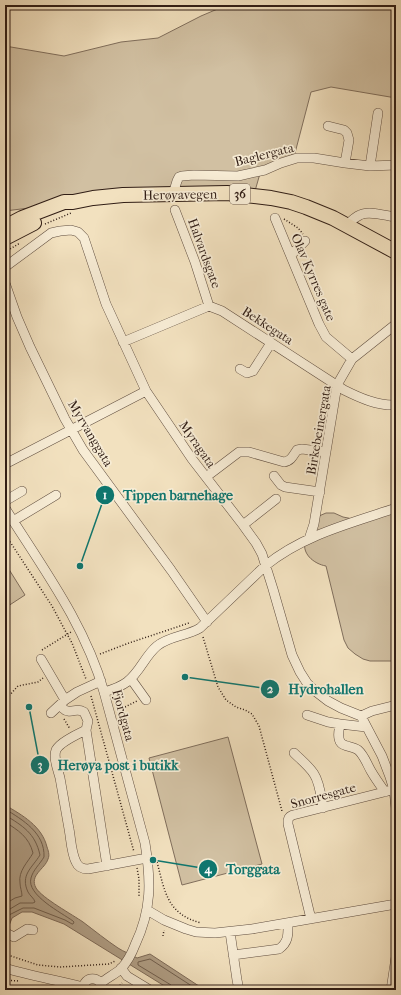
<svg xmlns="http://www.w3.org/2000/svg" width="401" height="995" font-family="'IM FELL French Canon',serif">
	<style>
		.green { fill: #d1c0a2; stroke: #806e5c }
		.water { fill: #b09e85; stroke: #7d6a58 }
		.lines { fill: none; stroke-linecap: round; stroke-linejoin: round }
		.shore { stroke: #705e4d; stroke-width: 1 }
		.minor-casing { stroke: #604e40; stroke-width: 10 }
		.highway-casing { stroke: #301d15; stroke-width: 16 }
		.path { stroke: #301d15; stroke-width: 1.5; stroke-dasharray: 1 2; stroke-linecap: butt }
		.minor { stroke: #f7ecd5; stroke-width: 9 }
		.highway { stroke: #f2e1bf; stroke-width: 14 }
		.labels { text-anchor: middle; stroke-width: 3.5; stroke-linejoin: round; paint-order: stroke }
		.shield { fill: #f7ecd5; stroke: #6c5b4f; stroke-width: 1 }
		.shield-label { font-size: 12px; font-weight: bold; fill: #301d15 }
		.street-label { font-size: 13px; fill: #301d15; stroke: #f7ecd5 }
		.leader { fill: none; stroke: #0f766e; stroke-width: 1.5 }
		.callout-dot { fill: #0f766e; stroke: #f7ecd5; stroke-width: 1.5 }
		.mark-label { font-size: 12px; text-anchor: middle; font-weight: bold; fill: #fff }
		.callout-label { font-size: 14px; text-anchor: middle; font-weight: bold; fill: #0f766e; stroke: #f7ecd5; stroke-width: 3.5; stroke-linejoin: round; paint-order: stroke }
	</style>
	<rect width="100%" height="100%" fill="#f2e1bf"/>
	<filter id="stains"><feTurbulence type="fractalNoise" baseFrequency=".005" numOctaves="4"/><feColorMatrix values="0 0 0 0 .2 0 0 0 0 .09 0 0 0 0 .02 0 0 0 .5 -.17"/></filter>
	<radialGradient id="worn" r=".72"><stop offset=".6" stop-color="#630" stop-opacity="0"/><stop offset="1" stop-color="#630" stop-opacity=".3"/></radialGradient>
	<!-- green -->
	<path class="green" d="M227 5H396V98L331 87 311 92 295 153 261 170 255 191 53 205 5 211V46L64 56 121 42 158 38 201 16Z
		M396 504V661H370L363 659 355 654 348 648 344 640 326 566C314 564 300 553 306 539 309 531 315 523 319 516L326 513H334L343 517 358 520Z
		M5 563 25 595 5 608Z
		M228 737 262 864 182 885 149 758Z"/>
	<!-- water -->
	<path class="water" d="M5 805C22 815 42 826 47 847 48 850 50 855 48 859 45 869 29 875 36 888 42 898 73 915 83 922 95 931 106 940 118 948 124 952 131 954 137 958L150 954 205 990H171L64 924 32 912H22L12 918 5 936Z"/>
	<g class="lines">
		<!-- shore -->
		<path class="shore" d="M5 809C23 820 45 833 44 857 40 864 33 870 31 878 26 895 62 913 73 921L74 922 73 924H72L65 920 34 908H23L9 915 5 925
			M5 815C23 826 35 833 40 855 32 868 20 875 28 892 30 896 34 898 35 902L33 903H20L5 912
			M5 822C18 830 29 837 33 853 28 862 18 871 20 883 20 887 22 892 22 896L15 898 5 904
			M173 990 172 987 171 985 138 965V962L150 959 198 990"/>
		<defs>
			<path id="minor" d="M328 126 344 130 347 133 349 140 345 163
				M370 166 378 113
				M173 194 177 181 179 177 182 176 194 175 238 176 265 170 281 163 297 158H314L345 163 370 166 396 165
				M175 210 195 262 209 306
				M275 218 319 324 326 337 352 359
				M347 225C351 221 355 217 360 215 369 210 386 216 396 217
				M291 255 305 241
				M5 267 51 233 60 231 71 230 78 232 84 238 106 304 146 391 192 459 243 525 256 543 262 554 273 589 292 655 300 672 307 683 315 691 328 701 341 708 361 716 382 756 390 777 394 790 396 808
				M5 283 17 317 30 347 65 419 83 450 171 570 207 622
				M123 342 209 306 222 311 344 390C360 398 378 406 396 405
				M240 369 247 373 253 371 271 343
				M5 464 146 391
				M274 476 281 485 285 487 320 492
				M206 477 239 452H249L284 462C291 461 293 456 297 450L302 449 326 452
				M5 501 22 491
				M5 508C42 567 85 624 104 692L145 843C151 881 152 909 135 945 132 953 127 962 121 969 115 974 107 978 101 983
				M13 521 56 495
				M243 525 276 499
				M309 539 314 524 337 385 352 359 396 324
				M41 659 65 700
				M131 679 146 700
				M104 692C125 686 131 681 143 663 147 657 151 651 157 646 169 636 187 636 200 628L265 566C303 535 351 523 396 508
				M60 705C62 707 64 711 68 711 74 712 77 708 84 712L88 721 86 730 107 866
				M51 713 65 700 77 692 101 681
				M307 715 328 722 340 724 366 727
				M361 716 372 711 396 705
				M340 724C339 730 337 738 341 743 345 747 353 746 358 750 364 755 367 764 371 771 375 778 380 785 385 792
				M86 730C78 734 60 742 56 750 53 758 58 770 60 778 63 795 66 812 69 829 71 839 71 852 76 862 78 867 82 869 88 869L147 858
				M294 753C300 759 309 766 314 774 320 783 321 797 323 808
				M147 910 164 920 186 929 196 932 215 933 252 929 396 904
				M311 919 288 824C288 819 288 817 293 815L396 789
				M230 932 237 980 239 990
				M6 933 14 937 27 929 33 930
				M233 955 279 949C289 942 288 934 288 923
				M5 968C31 976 57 980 83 987
				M121 968 127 976 150 990
				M83 990C83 975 102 975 102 990
				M391 990 396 957"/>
			<path id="highway" d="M5 227 22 218 64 202H73L93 198 123 195 227 193 271 198 291 202 306 207 333 218 396 252
				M5 238 34 223"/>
		</defs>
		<!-- minor casing -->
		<use href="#minor" class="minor-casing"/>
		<!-- highway casing -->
		<use href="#highway" class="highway-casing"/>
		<!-- path -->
		<path class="path" d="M284 219 298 228 303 234
			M45 224 71 213
			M5 252 20 243
			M5 534 52 606 67 634 72 643 86 679
			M203 637 218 687 226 700 236 707 245 710 252 714 259 726 282 811
			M42 650 71 632
			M100 654 129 643 189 623
			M91 696 134 852
			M5 700 18 686 38 682 43 678
			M117 711 137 701
			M64 719 70 729
			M157 862C165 892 167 914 201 923
			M137 868 139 879V896
			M163 936 164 930
			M5 954 38 965 61 967 109 964 115 961
			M5 980 19 981
			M116 990 122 983"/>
		<!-- minor -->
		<use href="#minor" class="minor"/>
		<!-- highway -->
		<use href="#highway" class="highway"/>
	</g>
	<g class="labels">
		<!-- shield labels -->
		<rect class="shield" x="230" y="184" width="20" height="20" rx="3"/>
		<g class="shield-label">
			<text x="240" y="198">36</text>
		</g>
		<!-- street labels -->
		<g class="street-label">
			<text transform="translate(264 154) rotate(-14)" y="5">Baglergata</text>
			<text transform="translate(180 194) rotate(-1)" y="5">Herøyavegen</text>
			<text transform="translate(205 253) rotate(70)" y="5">Halvardsgate</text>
			<text transform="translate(314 277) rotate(67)" y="5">Olav Kyrres gate</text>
			<text transform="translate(268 325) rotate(33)" y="5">Bekkegata</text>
			<text transform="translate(318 430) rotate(-80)" y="5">Birkebeinergata</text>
			<text transform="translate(91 433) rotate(59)" y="5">Myrvanggata</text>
			<text transform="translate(198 444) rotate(55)" y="5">Myragata</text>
			<text transform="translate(124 715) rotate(75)" y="5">Fjordgata</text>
			<text transform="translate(323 795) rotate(-15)" y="5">Snorresgate</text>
		</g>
	</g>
	<!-- callouts -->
	<path class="leader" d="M80 566L105 495M185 677L270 689M29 707L40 765M153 860L208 869"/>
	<g class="callout-dot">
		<circle cx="80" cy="566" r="4"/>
		<circle cx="185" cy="677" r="4"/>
		<circle cx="29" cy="707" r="4"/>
		<circle cx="153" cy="860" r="4"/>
		<circle cx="105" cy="495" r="10"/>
		<circle cx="270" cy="689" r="10"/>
		<circle cx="40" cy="765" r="10"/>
		<circle cx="208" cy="869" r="10"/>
	</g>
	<g class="mark-label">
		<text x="105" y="499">1</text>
		<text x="270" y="693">2</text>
		<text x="40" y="769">3</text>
		<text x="208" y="873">4</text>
	</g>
	<g class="callout-label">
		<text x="178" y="500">Tippen barnehage</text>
		<text x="326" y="694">Hydrohallen</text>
		<text x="118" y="770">Herøya post i butikk</text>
		<text x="253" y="874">Torggata</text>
	</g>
	<!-- margin -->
	<rect width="401" height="995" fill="none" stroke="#f2e1bf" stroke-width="20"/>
	<rect x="6" y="6" width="389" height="983" fill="none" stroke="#301d15" stroke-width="2"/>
	<rect x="10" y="10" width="381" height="975" fill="none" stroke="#301d15"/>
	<rect width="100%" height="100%" filter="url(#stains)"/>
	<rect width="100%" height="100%" fill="url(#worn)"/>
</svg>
